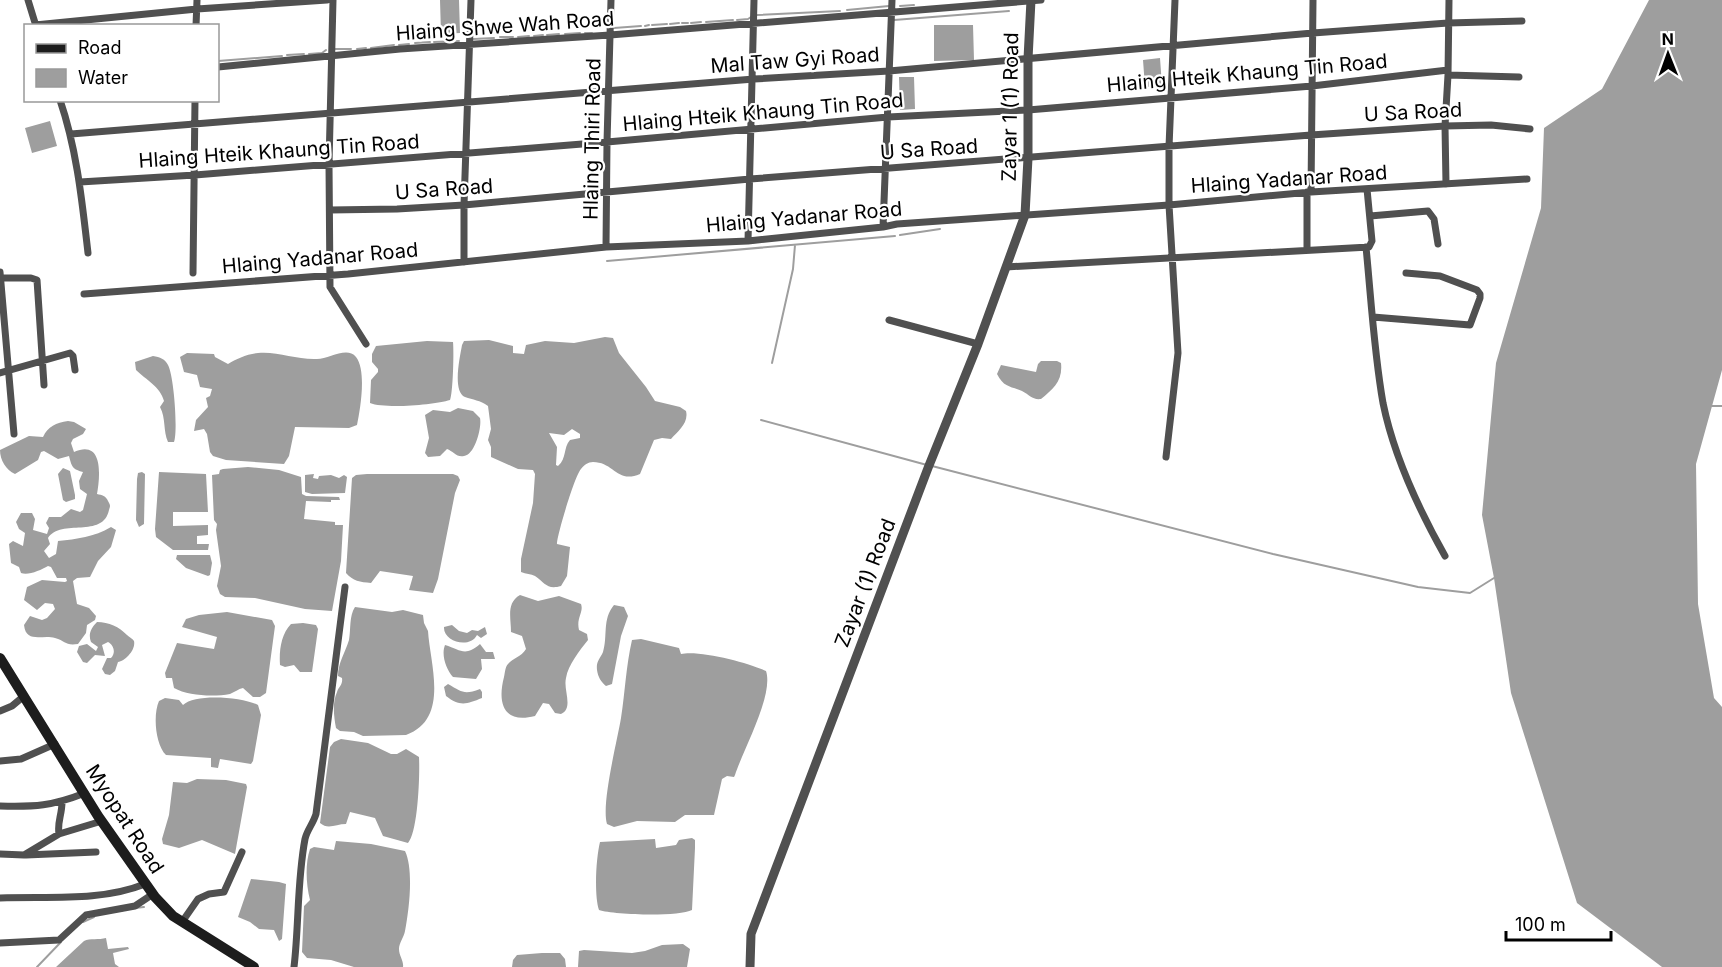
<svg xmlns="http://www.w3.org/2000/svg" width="1722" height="967" font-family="Inter,sans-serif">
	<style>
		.water { fill: #9e9e9e; fill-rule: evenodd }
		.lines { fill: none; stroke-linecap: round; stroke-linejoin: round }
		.stream { stroke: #9e9e9e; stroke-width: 2 }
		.minor { stroke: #505050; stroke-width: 7 }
		.tertiary { stroke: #505050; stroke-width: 9 }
		.secondary { stroke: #1d1d1d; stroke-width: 10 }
		.labels { text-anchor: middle; stroke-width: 4.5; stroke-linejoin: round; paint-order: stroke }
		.street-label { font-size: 20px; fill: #000; stroke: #fff }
	</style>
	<rect width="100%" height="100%" fill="#fff"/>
	<!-- water -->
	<path class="water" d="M440 0H459L460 33 441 34Z
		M1649 0H1722V370L1696 464 1698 604 1714 698 1722 707V967H1662L1577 903 1511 693 1494 578 1482 515 1496 363 1541 208 1544 128 1602 89Z
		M934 25H973L974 60 934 61Z
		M1160 58 1162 86 1145 87 1143 60Z
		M899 77H914L915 109 900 110Z
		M50 121 57 146 32 153 25 128Z
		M605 337 613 338 619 353 646 387 655 401 680 407 686 411C689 423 678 431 671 439L662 438 654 440 640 474C617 484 614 462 593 462 588 462 584 465 581 469 575 475 557 535 557 544L570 547 567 576 561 586C547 590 545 583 535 576 531 574 526 574 521 572V559L533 503 535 474 533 470 518 469 491 457V447L488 440 491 429 488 406C480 400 473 400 465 397 452 391 460 357 462 345L464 341 489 340 513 346V353L524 354 526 345 545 341 574 343ZM572 429 580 434V438L570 440C563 448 567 458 558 466L556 465 557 447 549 433 564 435Z
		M427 341 453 342C454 351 453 393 450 400 434 405 385 409 370 403L371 380 378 372V369L372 362V354L376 346Z
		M187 353 214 354 215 357 228 364C236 359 247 354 258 353 277 351 297 360 317 359 329 359 347 346 356 357 367 371 360 410 357 425L349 428 295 427 289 456 284 464 226 460 213 456 210 452 207 434 204 429 194 431 196 420 208 407 206 398 210 396 212 389 200 387 197 375 184 372 180 357Z
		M153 356C160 357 165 359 168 365 174 376 178 432 174 442H168C163 431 166 418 160 407L164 401C160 386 146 380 136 370L135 362Z
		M1041 361H1057L1061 363C1063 381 1053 389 1041 399 1032 400 1030 395 1022 391 1011 386 1004 388 997 374L1001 365 1036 372 1038 364Z
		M458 408 473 411 480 418C482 427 475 455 464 456 457 458 453 451 447 449L440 456 428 457 425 453 429 438 425 415 433 410 450 412Z
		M68 421 74 422 86 429 83 434 73 439 71 443 74 452C104 439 100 477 97 494 102 495 106 496 108 501 111 506 110 506 109 510 103 539 61 518 48 538L50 544 44 551 49 558 56 554 58 541C77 539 94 537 111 527L116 530 111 547 98 561 90 577 77 578 73 581 77 604 89 608 96 616 95 620 87 625 86 633 78 644C65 646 66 641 55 638 43 634 26 644 24 625L30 616 42 620 47 618 55 609 53 604 45 603 37 610 24 600 27 587 42 580 65 582 67 581 66 578H57L51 567 48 566C41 570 28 576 21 573L19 567 11 563 9 544 13 541 23 546 25 533 19 529 16 522 21 513H32L35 519 33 530 47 534 49 528 46 523 49 517H61L71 509 80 512 83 510 87 494 80 489 79 481 83 472C72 469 72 467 69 456L58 459 44 451 41 452 38 460 15 474C6 470 0 460 0 450L29 436 43 437C48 426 56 423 68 421Z
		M248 467 279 470 301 477 302 494 306 496 339 497 340 500H331V502L306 501 304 519 335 522V525H343L341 561 332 611 305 609 255 598 225 597 220 594 217 586 221 566 216 530 217 524 214 520 212 475 219 474 220 470 223 469Z
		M63 468 70 471 75 495V499L66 502 63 500 58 474Z
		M142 472 145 474 144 524 139 527 136 520 137 479 138 473Z
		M159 472 206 474 208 512H173V526L208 525V535L197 536V544H209L208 550H173L156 537 155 529Z
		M314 474 313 478 318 479 319 476 331 475 339 478 344 475 347 477 345 493 312 494 305 492V475Z
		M367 474H453L458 476 460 480 455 493 438 579 433 593 409 590 413 576 380 571 371 583C360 582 353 581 346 573L352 478 356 475Z
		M177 555H210L212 563 210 575 208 576 186 568 176 559Z
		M520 595 538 601 559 596 581 604C584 612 576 618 579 630L587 634 588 640C580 650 568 665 566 678 563 690 574 708 561 714L555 713 549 704 543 703 535 716C504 724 497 704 504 677 505 673 505 667 508 664 513 658 521 657 526 649L522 636 511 632C511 618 506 603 520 595Z
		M614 605 624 607 628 616 621 636 612 684 606 686C601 682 598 677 597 670 596 661 600 659 603 652 608 636 602 619 614 605Z
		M355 607 392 612 403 610 423 615 424 623 428 631C430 664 450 719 406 735L363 736 354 732 340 731 336 728C334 717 332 703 337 692 339 686 343 685 342 678L338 676C338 663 345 653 349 640 351 629 349 616 355 607Z
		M227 612 272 620 275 626 266 693 260 697H253L243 688C238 689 235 692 230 694 214 697 188 696 174 688L172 678H166L165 673 177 643 214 649 217 637 182 627 186 619 199 615Z
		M97 622C109 622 119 627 127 635 129 637 133 639 134 641 136 650 125 661 118 662L115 671 110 675 105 674 102 669 107 658H111C116 653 114 645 108 642L102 645 105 656 95 655 87 663 83 662 77 652 79 646 87 644 96 651 98 647 91 642C88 634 91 628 97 622Z
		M303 623 316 625 318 629 312 672H300L294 665 285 667 280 665C279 651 281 634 291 624Z
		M452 625 459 631 467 633 472 630 478 631 485 627 487 634 481 638 477 635C470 649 443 642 444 627Z
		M641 639 679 648 681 654C700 650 749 663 766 671 774 695 743 750 735 775L734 777 727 776 722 779 714 815H685L675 822 637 821 614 827 607 824C601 804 617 742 621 718 625 692 626 666 632 640Z
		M480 644 486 652H493L495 659H481L482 669 476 679 453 677C446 669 441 655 445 645 461 650 465 657 480 644Z
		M448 684C462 692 464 695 480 689L482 692V698C467 704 460 707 446 696L444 687Z
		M165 698 179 700 183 705C195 693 243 697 258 705L261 715 253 761 251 764 220 759 218 768 211 767V758L166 755C155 744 153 714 159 701Z
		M341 739 368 743 391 754H397L406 749 419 757C420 775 418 832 408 843L383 836 375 818 350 812 346 824C336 824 328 830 320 823L330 747 334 742Z
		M197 779 226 780 246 784 247 787 235 854 202 840 179 848 163 844 162 839 169 815 173 782 187 783Z
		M692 838 695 840V848L692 910C679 917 614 915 599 910 594 895 596 858 600 842L655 839 656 848 676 845 679 840Z
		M336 841 371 844 405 851C414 870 409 910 405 931 404 937 399 943 399 949 399 956 404 961 403 967H354L331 960 307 958 302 952 304 906 310 900C306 884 305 864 310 849L314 847 334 850Z
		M251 879 279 882 286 884 282 939 279 941 274 930 259 929 250 922 238 917Z
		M106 938 108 949 128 947 129 949 113 953 115 964 119 967H56L84 941C90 938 99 940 106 938Z
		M683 944 690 949 687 967H578L579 951 584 950 632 953 645 951 662 945Z
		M542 953H560L565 959 566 967H512L513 960 517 955Z"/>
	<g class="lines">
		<!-- stream -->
		<path class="stream" d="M900 6 914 5
			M847 10 889 6
			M757 15 840 11
			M737 20 748 19 751 17
			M894 20 1009 11
			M706 22 733 20
			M682 23H688
			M691 23 701 22
			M670 24 679 23
			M652 25 667 24
			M645 26 649 25
			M614 28 641 26
			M585 33H592
			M565 34 580 33
			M547 35 559 34
			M534 36 543 35
			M500 37H513
			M518 37 529 36
			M473 39 494 38
			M434 42 459 41
			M415 43 430 42
			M399 45 409 44
			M371 48 394 45
			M335 49H351
			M357 49 366 48
			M309 54 322 53 326 50
			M287 55 304 54
			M218 61 282 56
			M900 235 940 229
			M607 261 895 236
			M772 363 793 269 795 245
			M1712 406H1722
			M761 420 927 465
			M932 466 1273 554 1418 587 1470 593 1494 578
			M135 908 144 907
			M83 922 94 917
			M37 967 61 942"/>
		<!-- minor -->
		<path class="minor" d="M28 0 36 26
			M333 0 329 164 330 287 366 344
			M35 25 197 9 327 0
			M196 26 197 0
			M218 67 400 49 610 35 1041 0
			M1448 75 1519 77
			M60 100C77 150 82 201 88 253
			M71 134 754 79 889 71 1313 33 1448 23 1522 21
			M80 182 195 175 607 142 888 117 1028 110 1312 86 1448 70
			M1446 184 1445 126 1448 75 1449 0
			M1307 192V250
			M1311 192 1313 0
			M330 210 397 209 464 205 750 179 1311 135 1445 126 1491 125 1530 129
			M1370 216 1428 211 1434 219 1438 244
			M883 227 892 0
			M748 241 754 0
			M606 247 607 142 611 0
			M1366 247C1371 298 1374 352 1383 403 1394 457 1418 508 1445 556
			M464 262V205L471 0
			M1006 267 1369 247 1372 241 1367 189
			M0 272 14 434
			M193 273 195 100
			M1 278H31L37 280 44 385
			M84 294 348 274 606 247 748 241 883 227 897 224 1169 205 1311 192 1527 179
			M1373 317 1470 325 1480 298V294L1477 290 1440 276 1406 273
			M889 320 978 344
			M0 373 70 353 73 356 75 370
			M1166 457 1178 353 1169 205V147L1175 0
			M0 711 12 706 24 696
			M0 761 21 759 55 744
			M0 806C35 807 52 806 85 793
			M59 834C57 822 62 815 62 802
			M0 854 24 855 59 834 102 821
			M26 855 96 852
			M0 898C48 896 100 902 145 884
			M182 922 198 899 209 894 224 892 242 852
			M0 943 59 940 86 915 135 906 153 894
			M294 967C299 925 297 881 305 839 307 830 313 824 316 814L345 587"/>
		<!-- tertiary -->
		<path class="tertiary" d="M750 967 751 934 928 468 978 344 1025 215 1028 158V59L1031 0"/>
		<!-- secondary -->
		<path class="secondary" d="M0 658 98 816 155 897 173 916 254 967"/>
	</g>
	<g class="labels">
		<!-- street labels -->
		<g class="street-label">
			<text transform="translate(505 26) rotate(-4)" y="7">Hlaing Shwe Wah Road</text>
			<text transform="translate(795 60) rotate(-4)" y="7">Mal Taw Gyi Road</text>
			<text transform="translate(1247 73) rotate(-5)" y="7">Hlaing Hteik Khaung Tin Road</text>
			<text transform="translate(1010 107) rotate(-89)" y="7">Zayar 1 (1) Road</text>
			<text transform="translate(763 112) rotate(-5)" y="7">Hlaing Hteik Khaung Tin Road</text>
			<text transform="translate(1413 112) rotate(-3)" y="7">U Sa Road</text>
			<text transform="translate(592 139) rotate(-89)" y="7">Hlaing Thiri Road</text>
			<text transform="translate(929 149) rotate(-4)" y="7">U Sa Road</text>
			<text transform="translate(279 151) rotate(-4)" y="7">Hlaing Hteik Khaung Tin Road</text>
			<text transform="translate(1289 179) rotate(-4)" y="7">Hlaing Yadanar Road</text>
			<text transform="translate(444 189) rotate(-4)" y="7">U Sa Road</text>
			<text transform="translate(804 217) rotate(-5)" y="7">Hlaing Yadanar Road</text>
			<text transform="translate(320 258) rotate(-5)" y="7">Hlaing Yadanar Road</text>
			<text transform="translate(865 583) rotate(-69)" y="7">Zayar (1) Road</text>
			<text transform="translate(125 819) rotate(57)" y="7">Myopat Road</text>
		</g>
	</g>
	<!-- legend -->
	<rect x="24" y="24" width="195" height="78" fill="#ffffff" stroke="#999999" stroke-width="1.5"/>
	<rect x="36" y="44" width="30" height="9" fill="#1d1d1d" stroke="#999999" stroke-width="1.5"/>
	<text x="78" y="54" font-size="18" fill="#000000">Road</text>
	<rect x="36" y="69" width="30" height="18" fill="#9e9e9e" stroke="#999999" stroke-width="1.5"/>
	<text x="78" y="84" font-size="18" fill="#000000">Water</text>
	<!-- north arrow -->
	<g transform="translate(1668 54) rotate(359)" stroke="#ffffff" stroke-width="4.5" paint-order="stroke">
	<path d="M0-4.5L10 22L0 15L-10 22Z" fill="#000000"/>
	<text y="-9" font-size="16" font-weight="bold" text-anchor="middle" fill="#000000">N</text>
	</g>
	<!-- scale -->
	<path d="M1506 931v9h105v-9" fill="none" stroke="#000000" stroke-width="3"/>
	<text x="1515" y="931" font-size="18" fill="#000000" stroke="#ffffff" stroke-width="4.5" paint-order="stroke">100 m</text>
</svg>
